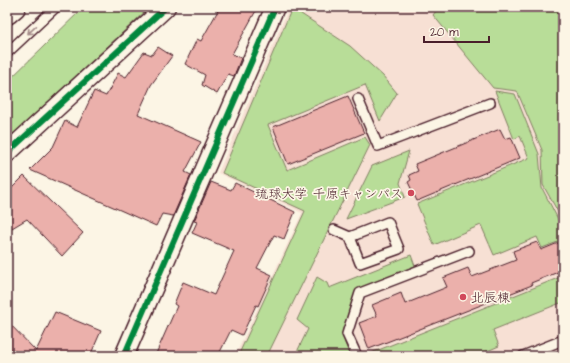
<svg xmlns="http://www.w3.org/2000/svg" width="570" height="363" font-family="'Architects Daughter','Klee One',sans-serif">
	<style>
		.built { fill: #f7e0d4 }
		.green { fill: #b8dd98; stroke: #817e62 }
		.building { fill: #ebb0ab; stroke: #4a1f2b }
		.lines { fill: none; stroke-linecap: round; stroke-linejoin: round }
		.service-casing { stroke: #4a1f2b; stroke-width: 12 }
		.minor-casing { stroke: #4a1f2b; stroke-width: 21 }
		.motorway-casing { stroke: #4a1f2b; stroke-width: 25 }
		.service { stroke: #fcf5e5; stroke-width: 9 }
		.minor { stroke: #fcf5e5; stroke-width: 18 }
		.motorway { stroke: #fcf5e5; stroke-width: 22 }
		.cycleway-casing { stroke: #fcf5e5; stroke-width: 8 }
		.cycleway { stroke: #00873e; stroke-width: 6 }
		.oneway { stroke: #a38a88 }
		.poi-dot { fill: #d1495b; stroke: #fcf5e5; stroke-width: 1.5 }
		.labels { text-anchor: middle; stroke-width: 3.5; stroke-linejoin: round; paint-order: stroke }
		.poi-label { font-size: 13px; fill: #4a1f2b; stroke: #fcf5e5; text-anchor: end }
	</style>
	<rect width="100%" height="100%" fill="#fcf5e5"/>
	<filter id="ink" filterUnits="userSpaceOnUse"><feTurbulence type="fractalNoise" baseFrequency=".025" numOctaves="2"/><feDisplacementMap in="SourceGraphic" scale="8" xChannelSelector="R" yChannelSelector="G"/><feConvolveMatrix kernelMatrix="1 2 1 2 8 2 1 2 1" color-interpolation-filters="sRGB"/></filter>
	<g filter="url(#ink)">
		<!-- built -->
		<path class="built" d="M289 7H563V356H235L302 213 218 173Z"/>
		<!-- green -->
		<path class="green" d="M84 7H150L7 140V82Z
			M439 7H563V221L543 185 542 150 517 91 493 88 433 15Z
			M292 8 350 46 383 76 397 93 380 121 365 85 268 125 287 170 365 137 370 145 267 356H238L305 211 222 173Z
			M495 91 515 94 539 154 542 188 563 229V240L542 248 537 237 494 255 481 225 434 245 417 204 529 158 520 136 514 139Z
			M409 151 400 183 405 197 346 219 372 166Z
			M411 255 415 266 358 289 343 329 345 343 350 356H295L308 329 297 320 317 277 327 283 329 288Z
			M563 276V302L493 330 499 346 476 356H367L366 355Z"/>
		<!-- building -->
		<path class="building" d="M220 7H258L232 54 241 58 234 76 228 74 217 94 202 85 205 75 185 64 197 39 201 41Z
			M158 47 172 56 151 85 138 114 201 142 185 172 191 175 173 216 162 214 156 226 30 170 53 147 65 121 77 127 94 91 106 96 118 73 126 77 144 52 152 55Z
			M348 96 364 133 288 164 273 127Z
			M500 129 505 139 511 137 520 158 417 201 408 182 411 180 409 175 418 171 415 164Z
			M24 176 83 233 62 256 27 219 7 231V193Z
			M211 182 231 190 235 183 295 212 284 239 274 235 257 268 272 275 258 306 256 305 242 335 231 330 218 356H155L177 306 174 304 183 282 214 295 234 251 192 233 197 222 194 221Z
			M563 241V270L531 283 532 285 369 349 359 323 377 316 372 305 401 293 405 304 447 287 443 278 468 268 472 277 516 260 513 251 537 242 541 250Z
			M55 312 101 331 90 356H27L7 348V321L36 351Z"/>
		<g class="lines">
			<defs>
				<path id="service" d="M7 53 56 7
					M358 99 378 146 490 103
					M334 230 350 237 388 222 399 249 360 263 350 237
					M357 356 347 334 360 293 469 251
					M523 356 563 340"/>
				<path id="minor" d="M7 153 166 7
					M124 356 275 7"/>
				<path id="motorway" d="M7 13 14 7"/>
			</defs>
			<!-- service casing -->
			<use href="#service" class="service-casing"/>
			<!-- minor casing -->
			<use href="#minor" class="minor-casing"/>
			<!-- motorway casing -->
			<use href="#motorway" class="motorway-casing"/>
			<!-- service -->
			<use href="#service" class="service"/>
			<!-- minor -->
			<use href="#minor" class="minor"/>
			<!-- motorway -->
			<use href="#motorway" class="motorway"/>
			<defs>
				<path id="cycleway" d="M7 153 166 7
					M124 356 275 7"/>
			</defs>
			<!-- cycleway casing -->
			<use href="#cycleway" class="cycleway-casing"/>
			<!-- cycleway -->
			<use href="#cycleway" class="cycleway"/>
		</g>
		<!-- one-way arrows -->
		<defs><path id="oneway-shaft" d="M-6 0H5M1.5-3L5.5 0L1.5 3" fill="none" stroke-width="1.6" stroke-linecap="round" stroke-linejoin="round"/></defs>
		<use class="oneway" href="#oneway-shaft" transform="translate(32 30) rotate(137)"/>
	</g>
	<!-- markers -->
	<g class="poi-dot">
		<circle cx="411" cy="193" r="4"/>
		<circle cx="463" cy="297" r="4"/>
	</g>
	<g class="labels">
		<!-- poi labels -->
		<g class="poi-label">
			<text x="403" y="198">琉球大学 千原キャンパス</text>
			<text x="471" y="302" text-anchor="start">北辰棟</text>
		</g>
	</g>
	<!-- margin -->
	<rect width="570" height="363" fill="none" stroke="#fcf5e5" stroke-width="24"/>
	<rect x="12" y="12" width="546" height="339" fill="none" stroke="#4a1f2b" stroke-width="1.5" filter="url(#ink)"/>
	<!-- scale -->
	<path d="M424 36v6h65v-6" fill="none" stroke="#4a1f2b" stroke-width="2"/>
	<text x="430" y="36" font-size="12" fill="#4a1f2b" stroke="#fcf5e5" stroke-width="3" paint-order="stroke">20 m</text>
</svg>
